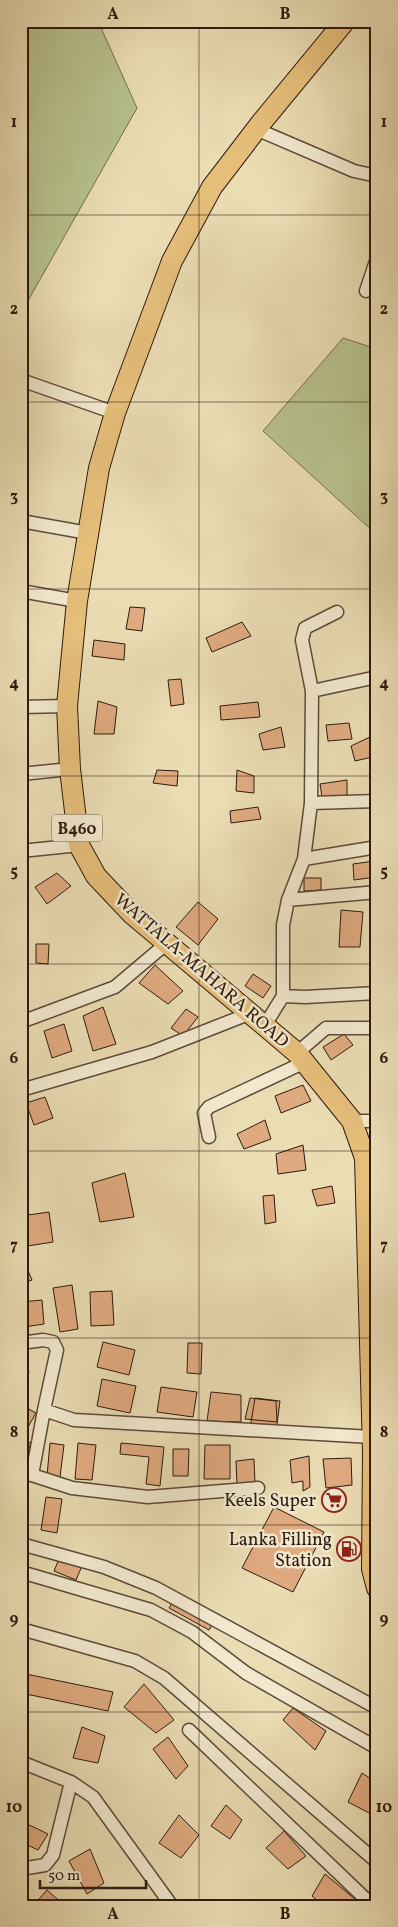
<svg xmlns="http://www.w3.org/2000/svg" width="398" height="1927" font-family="Vollkorn,serif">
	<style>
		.green { fill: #b6c08d; stroke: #726d4e }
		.building { fill: #dfaa7f; stroke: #2e1a0f }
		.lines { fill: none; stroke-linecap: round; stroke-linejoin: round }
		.street-casing { stroke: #5d4a38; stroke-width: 15 }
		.primary-casing { stroke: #2e1a0f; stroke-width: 22 }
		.street { stroke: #f1e8ce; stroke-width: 12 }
		.primary { stroke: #e5be7a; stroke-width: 20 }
		.grid { fill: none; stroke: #2e1a0f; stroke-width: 1; stroke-opacity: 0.55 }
		.labels { text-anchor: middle; stroke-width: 5; stroke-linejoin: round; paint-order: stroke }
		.shield { fill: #f1e8ce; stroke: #685848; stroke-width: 1 }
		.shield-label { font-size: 16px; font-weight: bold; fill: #2e1a0f }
		.street-label { font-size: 18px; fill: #2e1a0f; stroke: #f1e8ce }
		.poi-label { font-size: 18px; fill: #2e1a0f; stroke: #f1e8ce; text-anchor: end }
		.neatline { fill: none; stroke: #2e1a0f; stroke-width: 2 }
		.grid-label { font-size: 16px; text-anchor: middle; font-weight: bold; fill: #2e1a0f }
	</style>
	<rect width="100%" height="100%" fill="#eadcb3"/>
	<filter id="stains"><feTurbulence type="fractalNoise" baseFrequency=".004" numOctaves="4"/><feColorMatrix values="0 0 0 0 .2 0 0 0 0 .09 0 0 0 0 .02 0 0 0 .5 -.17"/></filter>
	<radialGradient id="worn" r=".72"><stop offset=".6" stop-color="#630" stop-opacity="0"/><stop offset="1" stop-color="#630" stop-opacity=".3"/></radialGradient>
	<!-- green -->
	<path class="green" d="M21 21H98L137 108 21 313Z
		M343 338 377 349V535L263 431Z"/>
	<!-- building -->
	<path class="building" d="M130 607 145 608 142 631 126 629Z
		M242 622 251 636 212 652 206 638Z
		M94 640 125 644 124 660 92 656Z
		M181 679 184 704 171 706 168 680Z
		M98 701 117 707 114 734H94Z
		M258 702 260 717 221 720 220 706Z
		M349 723 352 739 328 741 326 725Z
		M281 727 285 747 263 750 259 734Z
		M372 736 377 756 355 761 351 746Z
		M157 770 178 771 177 786 153 783Z
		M237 770 254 776V793L236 791Z
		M347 780V797H322L320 784Z
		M258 807 261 819 231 823 230 811Z
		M375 861 376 877 354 880 353 864Z
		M57 873 71 886 47 904 35 887Z
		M304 878H321V890L304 891Z
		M198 902 218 919 198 945 176 927Z
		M341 910 363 912 360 947H339Z
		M36 944H49L48 964 36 963Z
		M155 965 183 991 168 1004 139 983Z
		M253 974 271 986 263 998 245 986Z
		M103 1007 116 1044 93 1051 83 1016Z
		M186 1009 198 1017 183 1036 171 1028Z
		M64 1024 72 1051 52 1058 44 1031Z
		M344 1034 353 1045 331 1060 323 1047Z
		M303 1085 311 1101 281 1113 275 1096Z
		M45 1097 53 1118 34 1125 26 1103Z
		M265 1120 271 1139 244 1149 237 1134Z
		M303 1145 306 1170 278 1174 276 1154Z
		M125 1173 134 1217 100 1222 92 1183Z
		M332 1186 335 1203 317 1206 312 1190Z
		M274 1195 276 1222 265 1224 263 1196Z
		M49 1212 53 1242 21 1247V1216Z
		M26 1266 32 1280 21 1284V1268Z
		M72 1285 78 1329 60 1332 53 1288Z
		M112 1291 114 1325 91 1326 90 1292Z
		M42 1300 44 1324 24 1327 21 1302Z
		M103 1342 135 1350 129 1375 97 1367Z
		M188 1343H202L201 1374 187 1373Z
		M21 1370 29 1371 23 1400 21 1399Z
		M102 1379 136 1386 130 1413 97 1406Z
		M161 1387 197 1392 193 1417 157 1412Z
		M211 1392 241 1395V1422L207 1421Z
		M250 1398 276 1401 277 1422 245 1419Z
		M255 1398 280 1401 276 1432 250 1429Z
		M21 1405 36 1413 24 1434 21 1433Z
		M21 1440 31 1443 23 1464 21 1463Z
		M50 1443 64 1445 60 1477 47 1476Z
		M78 1443 96 1445 92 1480 75 1479Z
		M121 1443 164 1447 160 1486 146 1484 149 1457 120 1454Z
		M205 1445H230V1479H204Z
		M173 1449H189L188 1476H173Z
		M309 1456 310 1487 303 1491V1481L292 1483 290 1460Z
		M351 1458 352 1485 326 1488 323 1459Z
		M254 1459 255 1484 237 1486 236 1461Z
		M46 1497 62 1499 57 1533 41 1530Z
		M274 1507 324 1532 293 1592 242 1568Z
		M59 1559 82 1566 76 1580 54 1571Z
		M178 1593 218 1615 209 1630 169 1608Z
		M21 1611 28 1613V1626L21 1625Z
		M21 1673 113 1692 108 1711 21 1693Z
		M144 1684 174 1720 156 1733 124 1707Z
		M293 1708 326 1731 315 1750 283 1720Z
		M82 1727 105 1736 98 1763 73 1758Z
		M168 1737 188 1766 176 1779 153 1749Z
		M362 1773 377 1783V1809L373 1815 348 1802Z
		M226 1805 242 1820 230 1839 211 1826Z
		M179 1815 199 1835 181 1858 159 1843Z
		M21 1821 48 1834 38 1850 21 1842Z
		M284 1831 306 1856 288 1869 266 1848Z
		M90 1849 104 1883 87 1894 69 1861Z
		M325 1874 356 1900 350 1906H324L312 1896Z
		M21 1882H26L25 1906H21Z
		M47 1890 65 1906H33Z"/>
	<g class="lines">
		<defs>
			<path id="street" d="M256 129 354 171 377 176
				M366 291 377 258
				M21 380 115 413
				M21 521 88 533
				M21 591 77 601
				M312 691 377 677
				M21 707 67 706
				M21 774 70 769
				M311 803 377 801
				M21 851 79 845
				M304 859 377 847
				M288 900 377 892
				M283 996 305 997 377 993
				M21 1022 115 987 167 943
				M265 1025 283 996V925L288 900 304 859 311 803 312 691 302 640 305 628 337 612
				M297 1053 326 1028H377
				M21 1090 152 1052 251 1013
				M352 1121H377
				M209 1137 204 1113 209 1107 305 1062
				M21 1343 43 1340 53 1342 57 1350 44 1410
				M21 1473 32 1475 44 1410 74 1420 372 1437
				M32 1475 72 1488 148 1497 258 1488
				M21 1544 104 1567 156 1588 377 1708
				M21 1572 151 1610 192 1632 246 1673 377 1748
				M21 1629 135 1661 164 1678 377 1862
				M189 1730 373 1906
				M21 1762 71 1782 93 1797 172 1906
				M21 1869 45 1865 53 1855 71 1782"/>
			<path id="primary" d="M345 21 261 123 212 187 172 261 115 413 99 468 77 601 67 706 70 769 79 845 96 876 131 913 297 1053 352 1121 365 1158 373 1452 372 1569 377 1588"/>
		</defs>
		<!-- street casing -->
		<use href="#street" class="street-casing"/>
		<!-- primary casing -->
		<use href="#primary" class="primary-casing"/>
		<!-- street -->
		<use href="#street" class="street"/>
		<!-- primary -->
		<use href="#primary" class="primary"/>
	</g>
	<!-- grid -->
	<path class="grid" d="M199 21V1906M21 215H377M21 402H377M21 589H377M21 776H377M21 964H377M21 1151H377M21 1338H377M21 1525H377M21 1712H377"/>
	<!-- icons -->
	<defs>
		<symbol id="supermarket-ring" viewBox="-11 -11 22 22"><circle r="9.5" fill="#f1e8ce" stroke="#8f2418" stroke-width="1.5"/><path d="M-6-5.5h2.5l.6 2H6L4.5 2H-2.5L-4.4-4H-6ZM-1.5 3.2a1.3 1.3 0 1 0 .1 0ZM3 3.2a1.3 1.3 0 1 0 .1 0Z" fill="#8f2418"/></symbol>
		<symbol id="fuel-ring" viewBox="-11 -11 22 22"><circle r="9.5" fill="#f1e8ce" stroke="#8f2418" stroke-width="1.5"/><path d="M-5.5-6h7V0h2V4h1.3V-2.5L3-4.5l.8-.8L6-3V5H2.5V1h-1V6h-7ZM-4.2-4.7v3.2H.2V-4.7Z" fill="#8f2418"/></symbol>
	</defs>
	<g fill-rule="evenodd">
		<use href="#supermarket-ring" x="320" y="1486" width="28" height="28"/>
		<use href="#fuel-ring" x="335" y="1535" width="28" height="28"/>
	</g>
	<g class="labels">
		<!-- shield labels -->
		<rect class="shield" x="52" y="814.5" width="50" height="27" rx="4"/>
		<g class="shield-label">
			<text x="77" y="834">B460</text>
		</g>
		<!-- street labels -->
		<g class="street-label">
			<text transform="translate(202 970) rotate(41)" y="6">WATTALA-MAHARA ROAD</text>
		</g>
		<!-- poi labels -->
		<g class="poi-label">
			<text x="316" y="1506">Keels Super</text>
			<text x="332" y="1545">Lanka Filling<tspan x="332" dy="21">Station</tspan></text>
		</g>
	</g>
	<!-- margin -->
	<rect width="398" height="1927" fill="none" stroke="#eadcb3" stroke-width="55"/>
	<!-- scale -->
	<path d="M40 1880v8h106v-8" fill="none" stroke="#2e1a0f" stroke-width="2.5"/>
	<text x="48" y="1880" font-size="15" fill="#2e1a0f" stroke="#f1e8ce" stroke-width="4" paint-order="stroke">50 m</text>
	<rect x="28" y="28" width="342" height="1872" class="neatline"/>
	<g class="grid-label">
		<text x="113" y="19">A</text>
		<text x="285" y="19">B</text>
		<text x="14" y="127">1</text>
		<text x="384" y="127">1</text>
		<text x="14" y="314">2</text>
		<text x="384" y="314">2</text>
		<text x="14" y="501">3</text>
		<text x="384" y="501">3</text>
		<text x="14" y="688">4</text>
		<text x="384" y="688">4</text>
		<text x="14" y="876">5</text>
		<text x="384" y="876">5</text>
		<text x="14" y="1063">6</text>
		<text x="384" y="1063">6</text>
		<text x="14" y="1250">7</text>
		<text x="384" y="1250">7</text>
		<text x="14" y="1437">8</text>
		<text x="384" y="1437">8</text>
		<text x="14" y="1624">9</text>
		<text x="384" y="1624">9</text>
		<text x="14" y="1812">10</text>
		<text x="384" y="1812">10</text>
		<text x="113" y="1919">A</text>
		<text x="285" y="1919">B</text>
	</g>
	<rect width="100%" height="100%" filter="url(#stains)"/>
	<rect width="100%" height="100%" fill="url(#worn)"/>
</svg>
